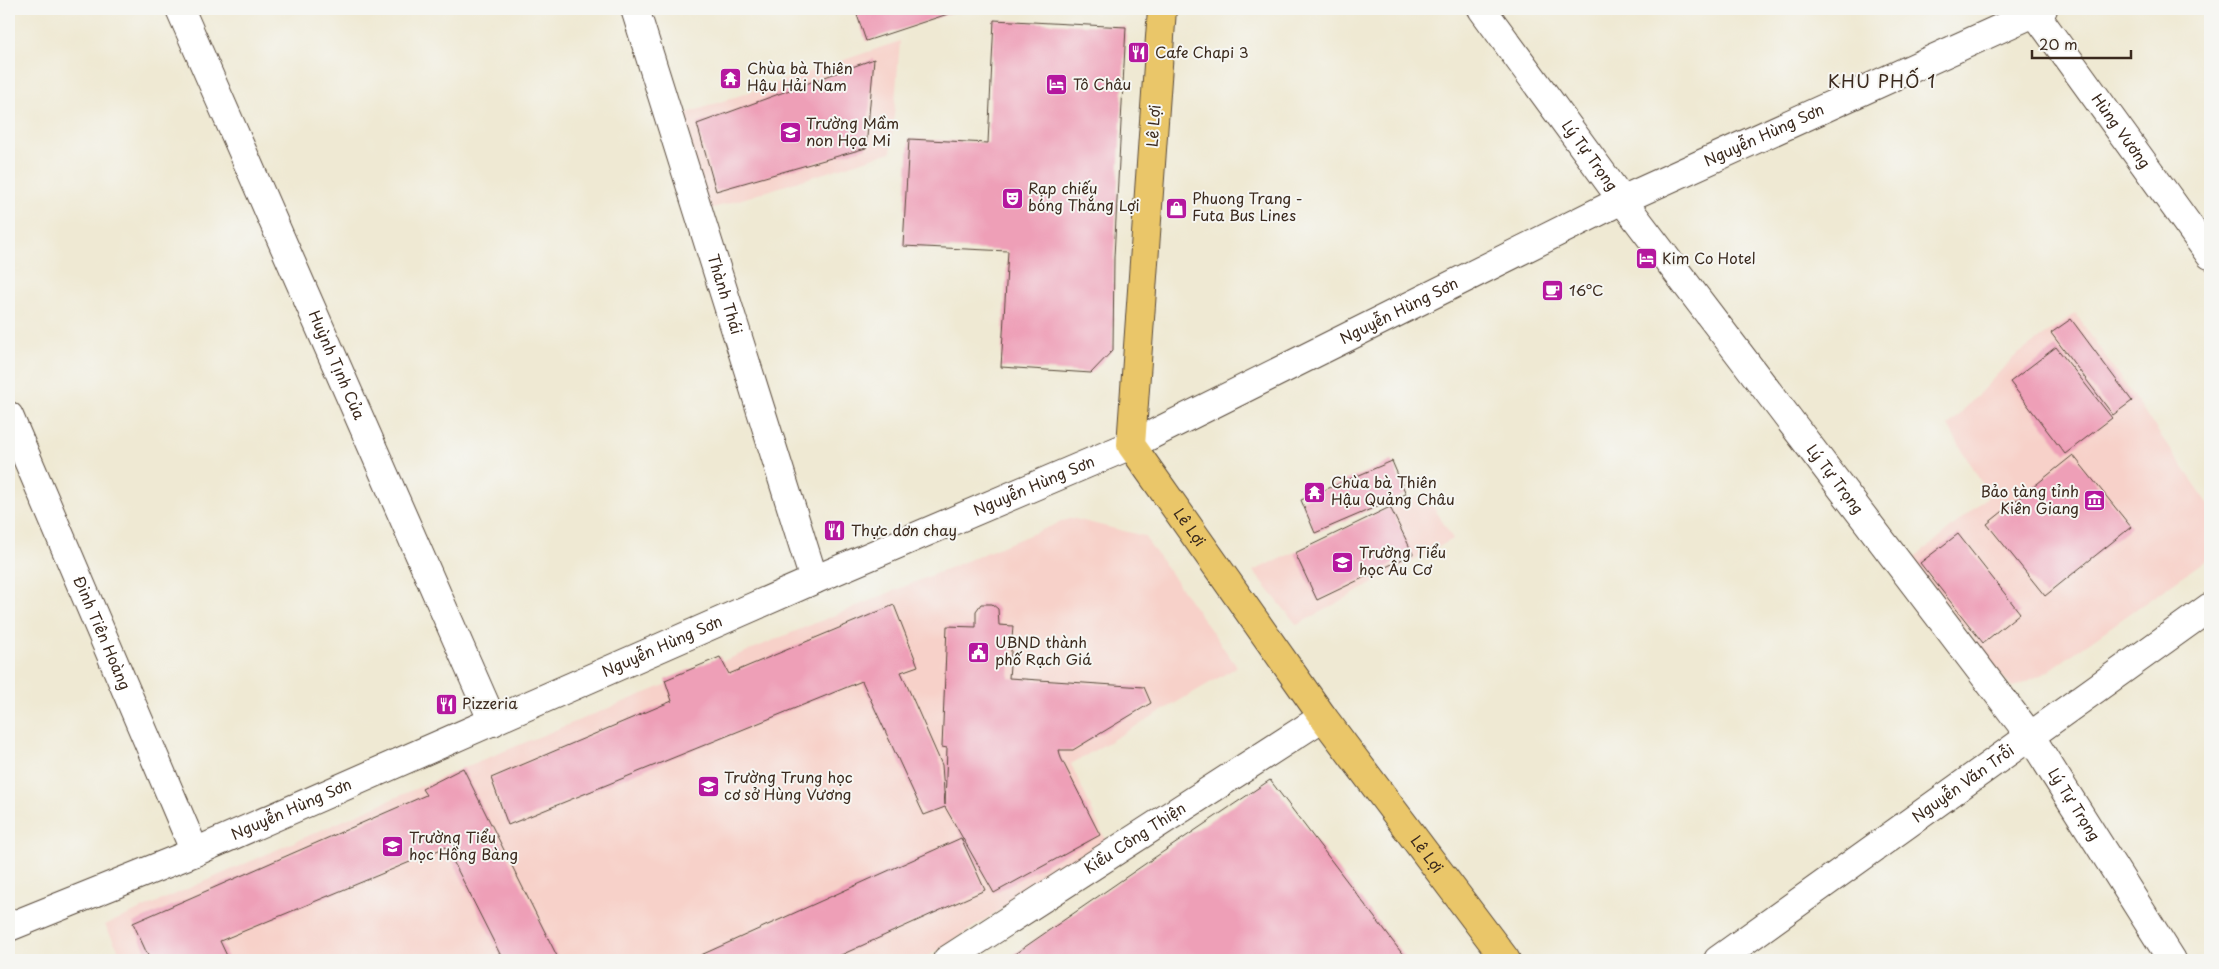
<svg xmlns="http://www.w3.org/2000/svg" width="2219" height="969" font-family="'Playpen Sans',sans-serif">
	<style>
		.built { fill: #f7d1c9 }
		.building { fill: #ee9fb7 }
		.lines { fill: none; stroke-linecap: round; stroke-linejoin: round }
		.minor-casing { stroke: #564739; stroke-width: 30 }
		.tertiary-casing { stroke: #564739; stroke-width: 30 }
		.primary-casing { stroke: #564739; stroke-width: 30 }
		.minor { stroke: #fff; stroke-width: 28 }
		.tertiary { stroke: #fff; stroke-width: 28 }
		.primary { stroke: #eac669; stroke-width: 28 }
		.labels { text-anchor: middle; stroke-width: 4; stroke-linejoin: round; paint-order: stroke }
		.poi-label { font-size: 15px; fill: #3b2a1e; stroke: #f6f6f2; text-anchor: start }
		.street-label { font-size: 15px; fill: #3b2a1e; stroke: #f6f6f2 }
		.quarter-label { font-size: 18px; letter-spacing: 1px; fill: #3b2a1e; stroke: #f6f6f2 }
	</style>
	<rect width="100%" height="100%" fill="#f6f6f2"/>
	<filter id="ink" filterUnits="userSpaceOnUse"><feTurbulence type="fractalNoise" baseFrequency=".02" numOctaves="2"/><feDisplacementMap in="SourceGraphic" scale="10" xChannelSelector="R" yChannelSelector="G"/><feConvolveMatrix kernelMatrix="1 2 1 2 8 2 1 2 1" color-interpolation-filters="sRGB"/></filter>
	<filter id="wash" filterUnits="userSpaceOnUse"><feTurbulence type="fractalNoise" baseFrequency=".0096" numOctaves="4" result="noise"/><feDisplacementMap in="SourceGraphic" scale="20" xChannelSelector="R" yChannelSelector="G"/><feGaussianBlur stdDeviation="1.12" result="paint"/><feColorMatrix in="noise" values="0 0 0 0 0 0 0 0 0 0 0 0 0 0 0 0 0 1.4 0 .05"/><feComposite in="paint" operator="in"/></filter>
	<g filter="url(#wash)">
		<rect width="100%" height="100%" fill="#efe9d3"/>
		<!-- built -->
		<path class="built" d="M900 41 891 152 707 210 682 115Z
			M2075 313 2210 506V557L2047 672 2012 688 1912 560 1989 496 1948 426 2013 358Z
			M1425 493 1453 539 1297 625 1253 571Z
			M1071 518 1144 536 1237 667 1071 764 1106 841 923 960H124L105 925 463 768Z"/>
		<g id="blocks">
			<!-- building -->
			<path class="building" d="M855 9H963L866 41Z
				M994 20 1126 27 1114 257 1113 350 1091 373 1001 367 1008 251 903 246 909 139 988 143Z
				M874 59 866 148 716 191 697 124Z
				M2071 319 2132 401 2113 415 2051 333Z
				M2056 347 2112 418 2065 454 2010 382Z
				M2073 455 2131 527 2045 596 1987 524Z
				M1392 461 1406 494 1315 533 1301 500Z
				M1390 507 1413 554 1317 600 1295 553Z
				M1958 534 2020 613 1983 643 1920 563Z
				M981 604H992L998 609 999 625 1013 626 1009 678 1144 687 1151 703 1073 750H1059L1061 758 1100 835 994 893 945 807 924 815 862 681 508 825 491 778 672 701 665 680 720 657 729 674 894 605 918 666 901 672 942 765 945 805 947 748 942 747 947 626 976 627V611Z
				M463 768 559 960H503L446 847 220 941 229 960H185L184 958 178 960H150L133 923 426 795 422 789Z
				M1270 780 1407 960H1006L1145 864Z
				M961 838 985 890 830 960H690Z"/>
		</g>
	</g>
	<g filter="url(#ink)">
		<use href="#blocks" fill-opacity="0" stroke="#564739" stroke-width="1"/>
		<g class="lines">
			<defs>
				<g id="minor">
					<path id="s1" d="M180 9 493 722"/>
					<path id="s2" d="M635 9 814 580"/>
					<path id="s3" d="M1482 9 1622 200 2031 737 2172 960"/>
					<path id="s4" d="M2032 9 2210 255"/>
					<path id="s5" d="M9 416 195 852"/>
					<path id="s6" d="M947 960 1323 717"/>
					<path id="s7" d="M1718 960 2210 607"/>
				</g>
				<g id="tertiary">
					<path id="s8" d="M9 927 195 852 814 580 1131 445 1622 200 2043 9"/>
				</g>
				<g id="primary">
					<path id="s9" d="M1162 9 1131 445 1323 717 1506 960"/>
				</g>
			</defs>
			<!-- minor casing -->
			<use href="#minor" class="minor-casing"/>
			<!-- tertiary casing -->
			<use href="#tertiary" class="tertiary-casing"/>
			<!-- primary casing -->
			<use href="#primary" class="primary-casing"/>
			<!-- minor -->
			<use href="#minor" class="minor"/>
			<!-- tertiary -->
			<use href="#tertiary" class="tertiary"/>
			<!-- primary -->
			<use href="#primary" class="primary"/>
		</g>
	</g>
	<!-- icons -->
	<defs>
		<symbol id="restaurant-square" viewBox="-11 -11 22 22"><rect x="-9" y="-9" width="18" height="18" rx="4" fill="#b5179e" stroke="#f6f6f2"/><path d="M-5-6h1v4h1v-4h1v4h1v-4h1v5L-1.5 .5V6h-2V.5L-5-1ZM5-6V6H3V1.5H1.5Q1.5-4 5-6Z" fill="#fff"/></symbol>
		<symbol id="temple-square" viewBox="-11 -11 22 22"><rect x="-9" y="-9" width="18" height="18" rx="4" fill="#b5179e" stroke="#f6f6f2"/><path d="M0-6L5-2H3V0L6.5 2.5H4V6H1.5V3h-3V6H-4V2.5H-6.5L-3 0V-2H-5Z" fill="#fff"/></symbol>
		<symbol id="hotel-square" viewBox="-11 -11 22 22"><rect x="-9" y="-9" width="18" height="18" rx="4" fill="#b5179e" stroke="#f6f6f2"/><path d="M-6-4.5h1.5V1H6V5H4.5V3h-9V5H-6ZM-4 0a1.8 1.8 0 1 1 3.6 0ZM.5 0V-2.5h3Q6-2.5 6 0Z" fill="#fff"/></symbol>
		<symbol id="school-square" viewBox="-11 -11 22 22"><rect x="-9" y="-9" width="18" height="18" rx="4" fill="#b5179e" stroke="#f6f6f2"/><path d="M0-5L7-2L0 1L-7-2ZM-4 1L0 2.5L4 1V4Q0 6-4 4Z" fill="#fff"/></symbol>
		<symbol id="theatre-square" viewBox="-11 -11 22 22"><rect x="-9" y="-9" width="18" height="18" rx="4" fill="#b5179e" stroke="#f6f6f2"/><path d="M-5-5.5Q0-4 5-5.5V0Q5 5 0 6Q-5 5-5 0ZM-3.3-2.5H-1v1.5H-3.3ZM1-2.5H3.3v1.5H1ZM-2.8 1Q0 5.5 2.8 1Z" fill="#fff"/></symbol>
		<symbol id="shop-square" viewBox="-11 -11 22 22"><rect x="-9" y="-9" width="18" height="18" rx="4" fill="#b5179e" stroke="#f6f6f2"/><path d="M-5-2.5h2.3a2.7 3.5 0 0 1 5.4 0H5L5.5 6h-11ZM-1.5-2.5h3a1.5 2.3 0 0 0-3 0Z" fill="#fff"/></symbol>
		<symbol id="cafe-square" viewBox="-11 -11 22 22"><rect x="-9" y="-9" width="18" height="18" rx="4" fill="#b5179e" stroke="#f6f6f2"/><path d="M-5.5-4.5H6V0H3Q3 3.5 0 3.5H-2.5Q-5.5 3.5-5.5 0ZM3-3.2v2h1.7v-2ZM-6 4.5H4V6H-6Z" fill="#fff"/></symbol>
		<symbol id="museum-square" viewBox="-11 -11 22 22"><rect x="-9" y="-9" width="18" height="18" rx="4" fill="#b5179e" stroke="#f6f6f2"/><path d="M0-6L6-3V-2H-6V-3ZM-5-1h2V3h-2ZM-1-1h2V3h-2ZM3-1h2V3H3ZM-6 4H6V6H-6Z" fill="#fff"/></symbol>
		<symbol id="civic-square" viewBox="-11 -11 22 22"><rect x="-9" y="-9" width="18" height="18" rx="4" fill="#b5179e" stroke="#f6f6f2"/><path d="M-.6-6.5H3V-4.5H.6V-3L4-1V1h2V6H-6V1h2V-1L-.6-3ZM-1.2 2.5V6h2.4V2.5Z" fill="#fff"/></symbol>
	</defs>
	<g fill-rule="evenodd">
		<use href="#restaurant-square" x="1126" y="40" width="25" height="25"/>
		<use href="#temple-square" x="718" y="66" width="25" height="25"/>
		<use href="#hotel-square" x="1044" y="72" width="25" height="25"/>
		<use href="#school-square" x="778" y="120" width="25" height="25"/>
		<use href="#theatre-square" x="1000" y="186" width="25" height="25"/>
		<use href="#shop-square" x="1164" y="196" width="25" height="25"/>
		<use href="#hotel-square" x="1634" y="246" width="25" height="25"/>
		<use href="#cafe-square" x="1540" y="278" width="25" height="25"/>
		<use href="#temple-square" x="1302" y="480" width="25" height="25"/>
		<use href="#museum-square" x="2082" y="488" width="25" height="25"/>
		<use href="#restaurant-square" x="822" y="518" width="25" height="25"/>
		<use href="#school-square" x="1330" y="550" width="25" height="25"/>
		<use href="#civic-square" x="966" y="640" width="25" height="25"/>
		<use href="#restaurant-square" x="434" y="692" width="25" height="25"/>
		<use href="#school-square" x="696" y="774" width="25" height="25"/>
		<use href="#school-square" x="380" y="834" width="25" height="25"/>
	</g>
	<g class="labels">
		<!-- poi labels -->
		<g class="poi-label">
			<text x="1155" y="58">Cafe Chapi 3</text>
			<text x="747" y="74">Chùa bà Thiên<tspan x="747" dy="17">Hậu Hải Nam</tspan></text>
			<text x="1073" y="90">Tô Châu</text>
			<text x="806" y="129">Trường Mầm<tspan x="806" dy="17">non Họa Mi</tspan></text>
			<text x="1028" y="194">Rạp chiếu<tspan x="1028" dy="17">bóng Thắng Lợi</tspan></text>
			<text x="1192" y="204">Phuong Trang -<tspan x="1192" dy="17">Futa Bus Lines</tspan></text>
			<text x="1662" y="264">Kim Co Hotel</text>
			<text x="1569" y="296">16°C</text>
			<text x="1331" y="488">Chùa bà Thiên<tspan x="1331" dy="17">Hậu Quảng Châu</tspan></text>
			<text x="2079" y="497" text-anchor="end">Bảo tàng tỉnh<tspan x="2079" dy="17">Kiên Giang</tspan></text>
			<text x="851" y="536">Thực dơn chay</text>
			<text x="1359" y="558">Trường Tiểu<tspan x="1359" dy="17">học Âu Cơ</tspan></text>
			<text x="995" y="648">UBND thành<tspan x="995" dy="17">phố Rạch Giá</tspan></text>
			<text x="462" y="709">Pizzeria</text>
			<text x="724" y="783">Trường Trung học<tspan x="724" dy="17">cơ sở Hùng Vương</tspan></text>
			<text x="409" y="843">Trường Tiểu<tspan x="409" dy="17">học Hồng Bàng</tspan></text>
		</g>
		<!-- street labels -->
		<g class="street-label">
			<text transform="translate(1154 126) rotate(-86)" y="5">Lê Lợi</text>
			<text dy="5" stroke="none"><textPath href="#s4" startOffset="151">Hùng Vương</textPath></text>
			<text dy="5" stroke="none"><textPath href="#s8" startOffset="1926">Nguyễn Hùng Sơn</textPath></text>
			<text dy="5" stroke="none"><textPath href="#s3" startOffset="182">Lý Tự Trọng</textPath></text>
			<text dy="5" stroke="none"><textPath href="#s2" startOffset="299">Thành Thái</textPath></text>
			<text dy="5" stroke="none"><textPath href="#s8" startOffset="1521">Nguyễn Hùng Sơn</textPath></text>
			<text dy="5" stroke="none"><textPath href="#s1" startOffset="389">Huỳnh Tịnh Của</textPath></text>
			<text dy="5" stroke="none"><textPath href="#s3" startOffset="588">Lý Tự Trọng</textPath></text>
			<text dy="5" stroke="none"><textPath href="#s8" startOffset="1116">Nguyễn Hùng Sơn</textPath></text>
			<text dy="5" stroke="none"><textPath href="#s9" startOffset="538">Lê Lợi</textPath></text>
			<text dy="5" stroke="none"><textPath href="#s5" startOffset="236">Đinh Tiên Hoàng</textPath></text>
			<text dy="5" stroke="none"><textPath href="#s8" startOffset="711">Nguyễn Hùng Sơn</textPath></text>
			<text dy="5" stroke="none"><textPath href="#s7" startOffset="302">Nguyễn Văn Trỗi</textPath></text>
			<text dy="5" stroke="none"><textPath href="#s3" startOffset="992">Lý Tự Trọng</textPath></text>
			<text dy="5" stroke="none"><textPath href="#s8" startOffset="306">Nguyễn Hùng Sơn</textPath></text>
			<text dy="5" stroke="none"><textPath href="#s6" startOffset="224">Kiều Công Thiện</textPath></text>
			<text dy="5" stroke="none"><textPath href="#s9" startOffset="942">Lê Lợi</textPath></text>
		</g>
		<!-- quarter labels -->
		<g class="quarter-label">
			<text x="1882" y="88">KHU PHỐ 1</text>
		</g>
	</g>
	<!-- margin -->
	<rect width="2219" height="969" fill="none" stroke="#f6f6f2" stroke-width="30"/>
	<!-- scale -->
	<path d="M2032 50v8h99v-8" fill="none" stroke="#3b2a1e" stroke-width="2.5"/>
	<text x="2039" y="50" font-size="15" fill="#3b2a1e" stroke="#f6f6f2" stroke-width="4" paint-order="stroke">20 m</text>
</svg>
